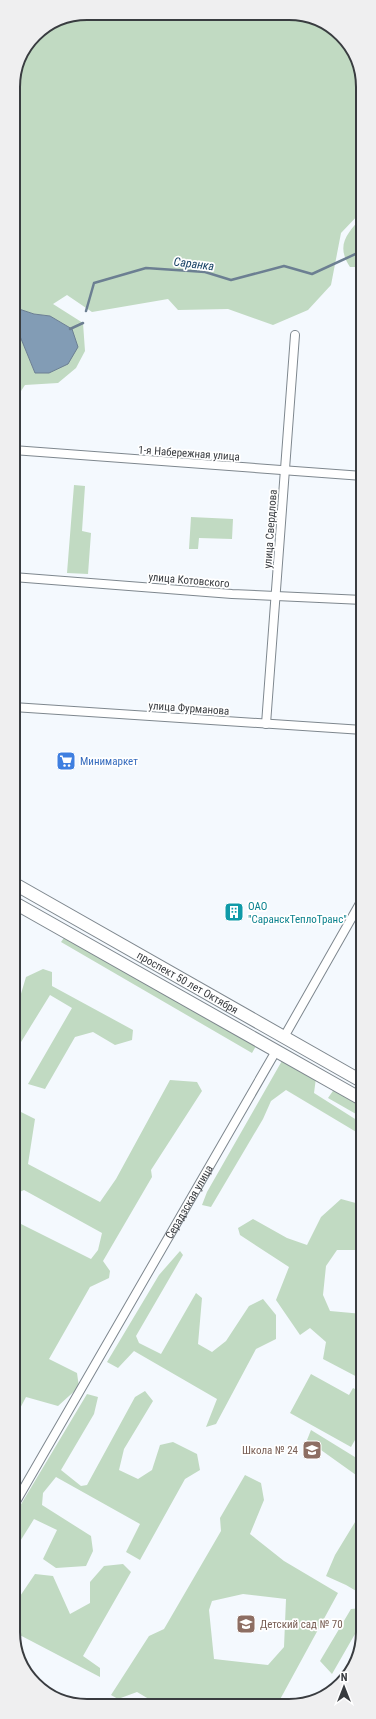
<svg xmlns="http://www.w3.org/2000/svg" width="376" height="1719" font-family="'Roboto Condensed',sans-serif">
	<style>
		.green { fill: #c1dac2; fill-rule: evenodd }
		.water { fill: #829cb5; stroke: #6c7f92 }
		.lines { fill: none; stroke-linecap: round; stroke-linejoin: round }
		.stream { stroke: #6c7f92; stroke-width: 2.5 }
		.minor-casing { stroke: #7e878e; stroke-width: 10 }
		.secondary-casing { stroke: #7e878e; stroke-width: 14 }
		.minor { stroke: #fff; stroke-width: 8 }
		.secondary { stroke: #fff; stroke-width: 12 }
		.labels { text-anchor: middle; stroke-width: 3.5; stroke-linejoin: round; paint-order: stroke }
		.street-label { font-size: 11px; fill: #393c40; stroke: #fff }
		.shop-label { font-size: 11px; fill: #366cbe; stroke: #fff; text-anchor: start }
		.culture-label { font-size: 11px; fill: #0d838f; stroke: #fff; text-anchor: start }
		.education-label { font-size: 11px; fill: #785e54; stroke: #fff; text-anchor: end }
		.water-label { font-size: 12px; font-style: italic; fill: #154064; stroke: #fff }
		.rim { fill: none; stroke: #393c40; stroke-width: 2 }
	</style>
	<rect width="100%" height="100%" fill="#f4f9fe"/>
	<!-- green -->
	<path class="green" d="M87 13 308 15 344 38 362 78V211L341 233 331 285 308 310 273 325 228 309 178 310 168 299 92 312 67 295 53 304 83 323 85 351 76 368 58 383 25 385 13 403V319L35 373 72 329 50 316 34 314 16 308 13 310V83L35 35 59 19Z
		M362 216V267H350C335 244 348 234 362 216Z
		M74 485 85 486 82 531 91 533 88 574 67 573Z
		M191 517 233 519 232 539 199 538 198 549H189Z
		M66 935 256 1046 252 1053 61 942Z
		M43 969 52 972V986L133 1030 132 1040 115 1045 93 1032 75 1037 45 1089 28 1084 72 1008 50 995 13 1055V1010L17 1007 26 977Z
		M283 1059 316 1078 314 1093 363 1124V1136L286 1090 271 1101 263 1119 211 1207 202 1205 207 1192Z
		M170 1080 197 1082 202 1091 151 1170 152 1177 103 1261 110 1271 109 1278 90 1287 49 1359 77 1373 79 1387 58 1406 26 1397 14 1420 13 1220 91 1259 98 1250 102 1233 24 1190 13 1195V1108L35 1119 28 1164 100 1202 116 1179Z
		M335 1088 363 1104V1118L328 1098Z
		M341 1199 363 1205V1250H337L326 1266 323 1295 330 1311 363 1314V1380L323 1359 326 1342 310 1328 300 1335 276 1300 289 1267 240 1235 238 1228 253 1219 287 1238 307 1245 321 1217Z
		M180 1251 183 1255 136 1336 139 1343 161 1354 196 1293 202 1298 198 1344 212 1352 226 1341 249 1306 263 1299 276 1315V1339L256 1349 216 1424 206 1427 217 1399 134 1351 118 1368 107 1362 159 1275Z
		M311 1374 349 1395 353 1388 363 1393V1426L351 1447 290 1413Z
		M145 1391 153 1401 124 1449 119 1470 138 1479 152 1470 160 1445 173 1442 197 1454 200 1470 185 1479 140 1560 126 1552 140 1524 56 1477 43 1493 42 1505 91 1536 93 1551 86 1566 56 1568 43 1559 57 1530 34 1519 14 1551V1516L87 1394 98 1397 94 1414 61 1470 81 1486 87 1485 135 1397Z
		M311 1430 363 1462V1480L307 1440Z
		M245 1475 261 1483 264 1500 250 1534 284 1561 338 1593 277 1705H159L137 1692 118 1699 111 1695 149 1636 164 1629 221 1531 220 1518ZM243 1594 286 1599 284 1647 268 1665 214 1659 209 1610 212 1601Z
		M363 1509V1595L346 1585 326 1576 335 1555Z
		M123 1564 131 1572 83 1656 100 1668V1677L14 1632V1605L35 1574 53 1576 70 1614 90 1603V1582L104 1566Z
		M363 1608V1620L332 1674 320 1661 351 1609Z"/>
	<!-- water -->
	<path class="water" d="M16 308 34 314 50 316 72 329 78 347 68 364 49 373H35L13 319V310Z"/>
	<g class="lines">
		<!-- stream -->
		<path class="stream" d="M86 311 94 283 146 268 205 272 231 280 284 266 312 274 362 251
			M70 329 83 323"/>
		<defs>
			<g id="minor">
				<path d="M13 450 363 476"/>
				<path d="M13 577 232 594 363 600"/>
				<path d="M13 707 363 730"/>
				<path d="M266 724 295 335"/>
				<path d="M284 1037 363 898"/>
				<path id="s1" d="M14 1505 276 1051"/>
			</g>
			<g id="secondary">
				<path id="s2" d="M13 883 363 1082"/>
				<path d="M13 902 363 1100"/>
			</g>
		</defs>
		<!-- minor casing -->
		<use href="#minor" class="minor-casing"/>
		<!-- secondary casing -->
		<use href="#secondary" class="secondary-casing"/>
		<!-- minor -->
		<use href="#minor" class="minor"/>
		<!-- secondary -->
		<use href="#secondary" class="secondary"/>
	</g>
	<!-- icons -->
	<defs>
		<symbol id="supermarket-square" viewBox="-11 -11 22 22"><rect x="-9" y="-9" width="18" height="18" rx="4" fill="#3f7fe0" stroke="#fff"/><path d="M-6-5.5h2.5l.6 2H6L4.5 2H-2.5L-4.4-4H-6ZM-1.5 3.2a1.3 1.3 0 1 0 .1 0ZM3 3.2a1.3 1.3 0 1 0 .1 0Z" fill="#fff"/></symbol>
		<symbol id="building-square" viewBox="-11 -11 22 22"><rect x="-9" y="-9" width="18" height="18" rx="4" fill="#0f9aa8" stroke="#fff"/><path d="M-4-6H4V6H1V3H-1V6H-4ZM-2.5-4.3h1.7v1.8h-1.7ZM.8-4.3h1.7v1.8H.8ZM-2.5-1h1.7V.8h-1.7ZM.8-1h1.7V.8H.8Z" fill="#fff"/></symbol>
		<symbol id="school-square" viewBox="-11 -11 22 22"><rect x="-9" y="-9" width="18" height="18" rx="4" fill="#8d6e63" stroke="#fff"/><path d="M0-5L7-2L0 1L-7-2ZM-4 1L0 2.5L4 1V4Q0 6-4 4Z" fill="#fff"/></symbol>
	</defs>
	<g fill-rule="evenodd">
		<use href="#supermarket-square" x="55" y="750" width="22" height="22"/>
		<use href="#building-square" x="223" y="901" width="22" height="22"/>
		<use href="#school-square" x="301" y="1439" width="22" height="22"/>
		<use href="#school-square" x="235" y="1613" width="22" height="22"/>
	</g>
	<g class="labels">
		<!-- street labels -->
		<g class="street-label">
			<text transform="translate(189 453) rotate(4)" y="4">1-я Набережная улица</text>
			<text transform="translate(270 529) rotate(-86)" y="4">улица Свердлова</text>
			<text transform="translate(189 580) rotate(5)" y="4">улица Котовского</text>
			<text transform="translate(189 708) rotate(4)" y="4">улица Фурманова</text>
			<text dy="4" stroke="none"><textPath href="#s2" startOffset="201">проспект 50 лет Октября</textPath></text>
			<text dy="4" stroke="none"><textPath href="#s1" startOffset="350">Серадзская улица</textPath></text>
		</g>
		<!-- shop labels -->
		<g class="shop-label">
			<text x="80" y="765">Минимаркет</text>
		</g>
		<!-- culture labels -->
		<g class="culture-label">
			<text x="248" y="910">ОАО<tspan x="248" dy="13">"СаранскТеплоТранс"</tspan></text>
		</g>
		<!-- education labels -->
		<g class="education-label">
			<text x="298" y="1454">Школа № 24</text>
			<text x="260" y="1628" text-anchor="start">Детский сад № 70</text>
		</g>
		<!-- water labels -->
		<g class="water-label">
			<text transform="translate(194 264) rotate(7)" y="4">Саранка</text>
		</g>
	</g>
	<!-- crop -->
	<path d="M0 0H376V1719H0ZM87 20H289A67 67 0 0 1 356 87V1632A67 67 0 0 1 289 1699H87A67 67 0 0 1 20 1632V87A67 67 0 0 1 87 20Z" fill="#efeff0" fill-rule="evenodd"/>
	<path class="rim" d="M87 20H289A67 67 0 0 1 356 87V1632A67 67 0 0 1 289 1699H87A67 67 0 0 1 20 1632V87A67 67 0 0 1 87 20Z"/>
	<!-- north arrow -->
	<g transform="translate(344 1687)" stroke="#ffffff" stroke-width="3" paint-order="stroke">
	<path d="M0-3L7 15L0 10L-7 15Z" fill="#393c40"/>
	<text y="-6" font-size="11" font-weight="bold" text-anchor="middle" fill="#393c40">N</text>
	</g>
</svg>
